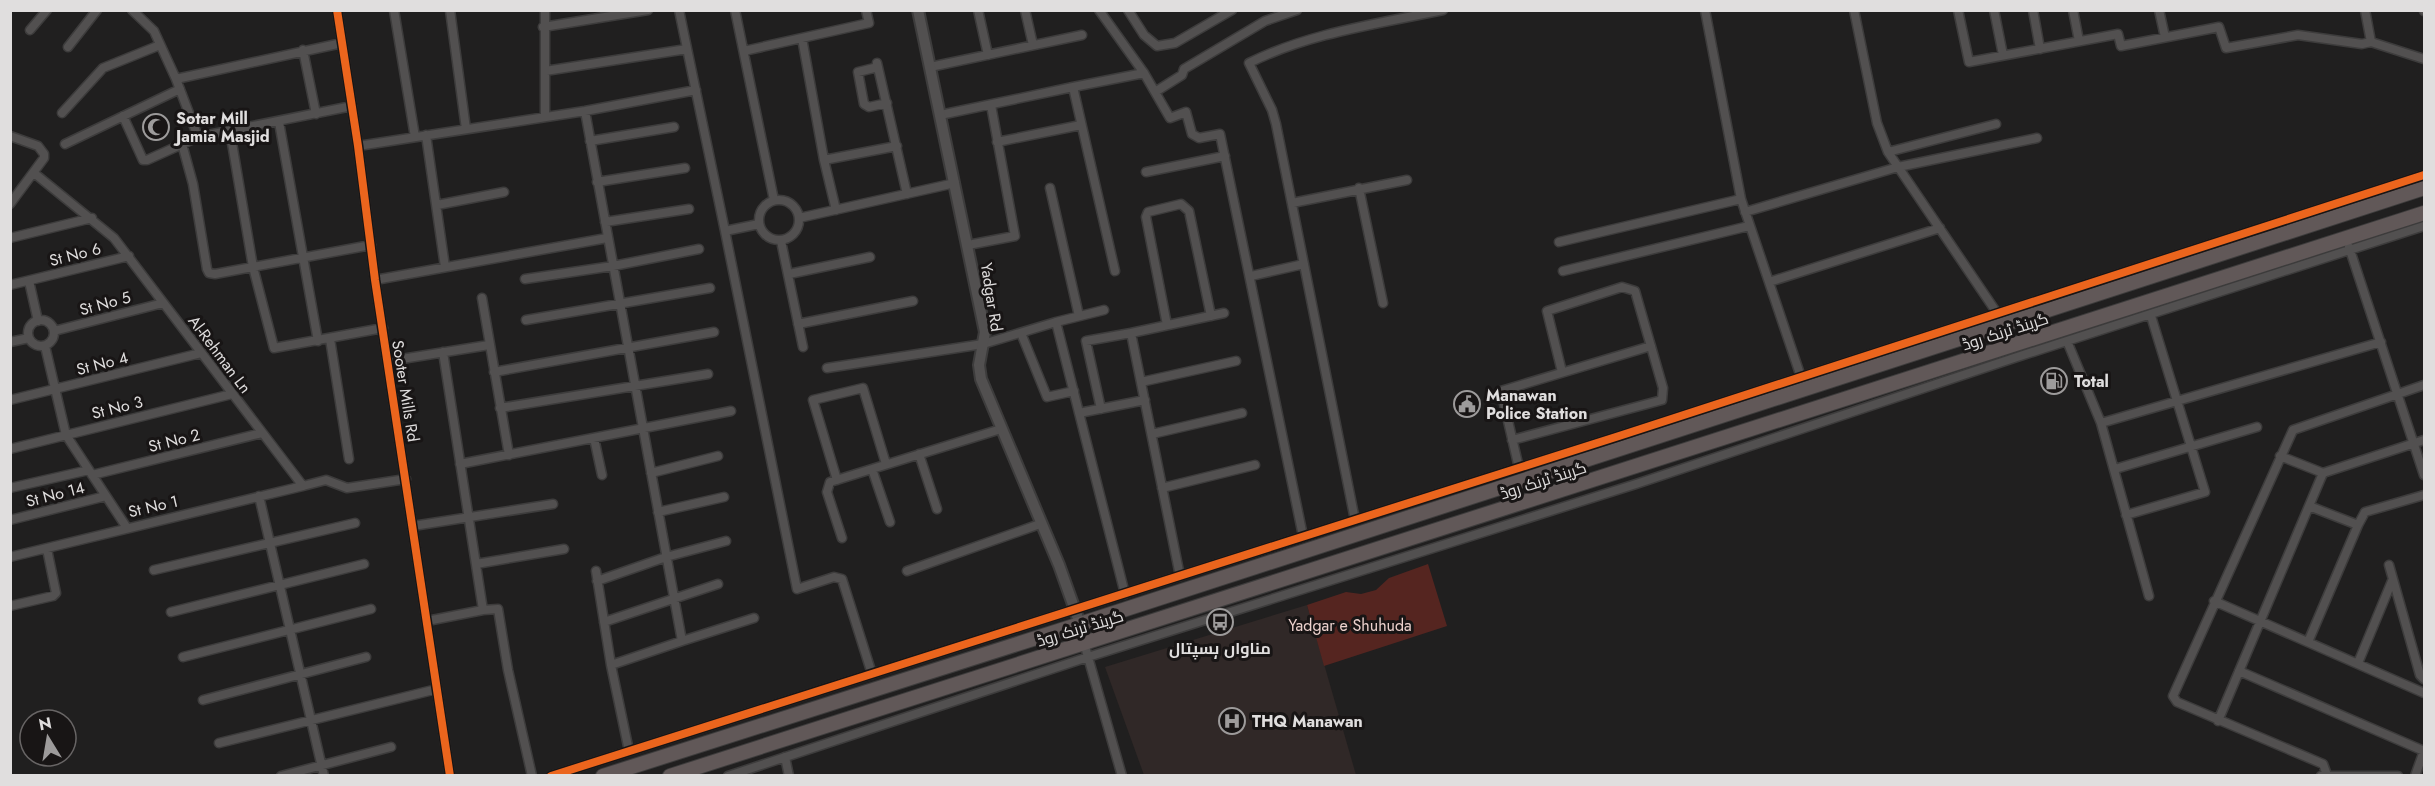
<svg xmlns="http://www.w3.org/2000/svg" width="2435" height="786" font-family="Jost,Cairo,sans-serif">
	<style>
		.built { fill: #302827 }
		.green { fill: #552520 }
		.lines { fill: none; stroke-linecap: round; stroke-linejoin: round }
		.minor-casing { stroke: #3d3c3c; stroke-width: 11 }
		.tertiary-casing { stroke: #3d3c3c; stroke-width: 14 }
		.trunk-casing { stroke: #3d3c3c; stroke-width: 16 }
		.minor { stroke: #525050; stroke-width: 8 }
		.tertiary { stroke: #525050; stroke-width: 10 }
		.trunk { stroke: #615858; stroke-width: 14 }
		.cycleway-casing { stroke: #181515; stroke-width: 11 }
		.cycleway { stroke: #eb651d; stroke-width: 8 }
		.labels { text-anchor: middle; stroke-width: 6; stroke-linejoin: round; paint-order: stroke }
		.poi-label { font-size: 16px; font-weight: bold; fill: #e0dede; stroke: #181515; text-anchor: start }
		.street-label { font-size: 16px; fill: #e0dede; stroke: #181515 }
		.park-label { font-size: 16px; fill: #edd2ce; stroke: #181515 }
	</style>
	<rect width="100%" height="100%" fill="#201f1f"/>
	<!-- built -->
	<path class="built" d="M1307 605 1356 775H1144L1105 667Z"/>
	<!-- green -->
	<path class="green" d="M1428 564 1447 626 1324 666 1307 605 1346 592 1361 594 1376 590 1389 578Z"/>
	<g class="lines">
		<defs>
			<path id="minor" d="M132 10 154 31 176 79 198 137 352 106
				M337 10 358 146 375 280 450 776
				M394 10 415 137
				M450 10 466 129
				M545 10V116
				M679 10 725 231
				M735 10 774 200
				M978 10 988 55
				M1025 10 1033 45
				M1099 10 1144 73 1170 118 1186 112 1192 134 1199 138 1220 134 1303 536
				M1128 10 1144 35 1157 46 1175 43 1232 10
				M1705 10 1741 199 1801 377
				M1854 10 1877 123 1888 152
				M1958 10 1969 62 2118 34 2121 46 2219 27 2226 48 2298 35 2362 44 2371 42
				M1994 10 2003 55
				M2033 10 2040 49
				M2073 10 2079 41
				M2159 10 2165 37
				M2365 10 2371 42 2424 59
				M2424 10V11
				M543 27 648 10
				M30 30 47 10
				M802 38 824 160 836 210
				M68 47 97 10
				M303 50 316 114
				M744 51 869 23 866 10
				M877 63 907 194
				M878 67 858 72 864 104 869 107 887 103
				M930 67 1082 35
				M545 71 687 49
				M176 79 342 43
				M1073 87 1144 73
				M1155 92 1182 75 1184 69 1265 21 1297 10
				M585 111 682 641 611 665 629 751
				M62 113 103 68 160 45
				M940 115 1073 87 1115 271
				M123 116 143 160H147L198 137
				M279 122 318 341
				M1996 124 1888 152 1997 313
				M230 131 253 267 274 348 383 328
				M426 135 445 267
				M10 136 38 146 44 154V158L10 204
				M590 141 674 127
				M997 142 1081 125
				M65 144 180 89
				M182 144 193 184 207 269 209 273 215 274 371 245
				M358 146 585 111 696 90
				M824 160 897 146
				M1146 172 1225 156
				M34 173 114 238 303 486 326 480 347 488 406 479
				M597 182 685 168
				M1050 188 1079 316
				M1359 188 1383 303
				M759 220a20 20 0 1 1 40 0a20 20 0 1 1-40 0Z
				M1292 203 1407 180
				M437 205 504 192
				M1745 212 1898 167 2037 138
				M799 218 955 183
				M605 222 689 209
				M759 224 725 231 797 589 834 577 842 579 872 674
				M10 238 92 218
				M781 241 803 347
				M1559 242 1741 199
				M968 245 1015 236 991 105
				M2349 247 2424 475
				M1563 271 1749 226
				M789 274 870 257
				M1251 276 1304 264
				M525 279 613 266 699 249
				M375 280 607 238
				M29 281 38 321
				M1769 282 1940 228
				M10 285 129 256
				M482 298 509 455
				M526 320 710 288
				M28 333a13 13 0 1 1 26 0a13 13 0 1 1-26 0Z
				M1056 322 1104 310
				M798 324 913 301
				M1167 325 1146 217 1148 212 1181 204 1189 211 1211 316
				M54 331 163 303
				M1021 333 1047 397 1074 391
				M330 339 349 459
				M2067 341 2101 423 2149 596
				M10 342 29 338
				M45 346 66 435 127 528
				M443 352 483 610 498 609 508 670 532 776
				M389 361 489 345
				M827 368 983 344 1056 322 1125 594
				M494 372 714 332
				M1141 382 1236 361
				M10 400 201 353
				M500 408 708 374
				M1101 409 1086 341 1131 333
				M1079 413 1145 400
				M2101 423 2381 342
				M1152 434 1242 413
				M594 438 602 475
				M1512 440 1662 400 1663 388 1635 291 1622 287 1547 311 1562 372
				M10 449 232 394
				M919 454 937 509
				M2280 456 2323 473 2424 440
				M460 464 731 411
				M1519 468 1501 391 1651 346
				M872 469 890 522
				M2115 469 2257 427
				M651 473 718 456
				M92 475 262 433
				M837 480 813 400 863 388 886 464
				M10 488 89 470
				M1162 488 1255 465
				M259 496 324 776
				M658 512 724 497
				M2126 515 2205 492 2151 316
				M10 520 106 496
				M1355 520 1276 124 1272 110 1249 63C1309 33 1377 24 1443 10
				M2358 525 2365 512 2424 495
				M413 526 553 504
				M842 538 827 492 830 482 1001 429
				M10 557 303 486
				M476 564 564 549
				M2389 565 2420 675 2424 679
				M154 570 355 523
				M596 571 611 665
				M907 571 1040 524
				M1180 576 1131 333 1224 313
				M597 581 666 557 726 541
				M2214 601 2424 693
				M10 606 53 596 56 593 47 549
				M171 612 364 564
				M427 621 483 610
				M604 622 718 584
				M682 641 754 618
				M2308 642 2358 525 2309 506
				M1084 643 1122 776
				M183 657 371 609
				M2358 663 2392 581
				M2239 671 2424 751 2415 776
				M203 700 366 657
				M2218 721 2323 473
				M219 743 437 689
				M785 757 789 776
				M2327 775 2323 764 2177 702 2173 696 2293 430 2424 385
				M281 776 391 747
				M551 776 1619 436 2424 175
				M728 776 1088 657 1636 484 2014 358 2424 226
				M2321 776H2398"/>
			<path id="tertiary" d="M918 10 985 332 979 365 981 379 1059 565 1080 624"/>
			<path id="trunk" d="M603 776 1080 624 2424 188
				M670 776 2424 213"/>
		</defs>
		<!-- minor casing -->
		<use href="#minor" class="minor-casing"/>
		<!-- tertiary casing -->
		<use href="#tertiary" class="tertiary-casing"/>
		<!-- trunk casing -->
		<use href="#trunk" class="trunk-casing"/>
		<!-- minor -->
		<use href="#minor" class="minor"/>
		<!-- tertiary -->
		<use href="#tertiary" class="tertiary"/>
		<!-- trunk -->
		<use href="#trunk" class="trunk"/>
		<defs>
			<path id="cycleway" d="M337 10 358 146 375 280 450 776
				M551 776 1619 436 2424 175"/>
		</defs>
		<!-- cycleway casing -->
		<use href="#cycleway" class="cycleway-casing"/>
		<!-- cycleway -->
		<use href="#cycleway" class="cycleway"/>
	</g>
	<!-- icons -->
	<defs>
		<symbol id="mosque-ring" viewBox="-11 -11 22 22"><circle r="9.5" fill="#181515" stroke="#9d9b9b" stroke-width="1.5"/><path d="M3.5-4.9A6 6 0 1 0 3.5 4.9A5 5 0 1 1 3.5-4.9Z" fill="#9d9b9b"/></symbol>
		<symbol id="fuel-ring" viewBox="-11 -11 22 22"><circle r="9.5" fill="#181515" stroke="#9d9b9b" stroke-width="1.5"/><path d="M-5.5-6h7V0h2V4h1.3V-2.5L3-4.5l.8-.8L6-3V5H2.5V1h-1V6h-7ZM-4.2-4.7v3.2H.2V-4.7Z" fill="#9d9b9b"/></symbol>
		<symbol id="civic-ring" viewBox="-11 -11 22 22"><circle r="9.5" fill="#181515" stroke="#9d9b9b" stroke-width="1.5"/><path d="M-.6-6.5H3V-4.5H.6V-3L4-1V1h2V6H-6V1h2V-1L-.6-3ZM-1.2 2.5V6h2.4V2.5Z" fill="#9d9b9b"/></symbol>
		<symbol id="bus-ring" viewBox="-11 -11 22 22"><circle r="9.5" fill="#181515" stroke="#9d9b9b" stroke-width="1.5"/><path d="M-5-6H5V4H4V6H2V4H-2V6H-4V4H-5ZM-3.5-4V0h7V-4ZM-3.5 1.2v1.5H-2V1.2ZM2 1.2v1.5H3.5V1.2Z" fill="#9d9b9b"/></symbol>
		<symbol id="hospital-ring" viewBox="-11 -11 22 22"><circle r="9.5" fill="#181515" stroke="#9d9b9b" stroke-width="1.5"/><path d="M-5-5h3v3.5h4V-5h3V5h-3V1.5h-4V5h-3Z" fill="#9d9b9b"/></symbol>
	</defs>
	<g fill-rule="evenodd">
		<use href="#mosque-ring" x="141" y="112" width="30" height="30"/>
		<use href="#fuel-ring" x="2039" y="366" width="30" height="30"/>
		<use href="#civic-ring" x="1452" y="389" width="30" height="30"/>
		<use href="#bus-ring" x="1205" y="607" width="30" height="30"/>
		<use href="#hospital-ring" x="1217" y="706" width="30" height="30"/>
	</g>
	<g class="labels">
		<!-- poi labels -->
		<g class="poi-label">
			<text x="176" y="124">Sotar Mill<tspan x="176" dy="18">Jamia Masjid</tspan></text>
			<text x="2074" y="387">Total</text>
			<text x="1486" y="401">Manawan<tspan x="1486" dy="18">Police Station</tspan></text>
			<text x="1220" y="654" text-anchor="middle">مناواں ہسپتال</text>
			<text x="1252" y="727">THQ Manawan</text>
		</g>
		<!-- street labels -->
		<g class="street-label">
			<text transform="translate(75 254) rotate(-14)" y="6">St No 6</text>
			<text transform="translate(992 297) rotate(81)" y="6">Yadgar Rd</text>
			<text transform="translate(105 303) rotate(-15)" y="6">St No 5</text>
			<text transform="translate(2005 331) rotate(-18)" y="6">گرینڈ ٹرنک روڈ</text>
			<text transform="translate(220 354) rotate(53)" y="6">Al-Rehman Ln</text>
			<text transform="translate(102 363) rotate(-14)" y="6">St No 4</text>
			<text transform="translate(406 391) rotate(81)" y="6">Sooter Mills Rd</text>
			<text transform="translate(117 407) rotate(-14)" y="6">St No 3</text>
			<text transform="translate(174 440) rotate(-14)" y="6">St No 2</text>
			<text transform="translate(1543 480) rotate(-18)" y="6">گرینڈ ٹرنک روڈ</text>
			<text transform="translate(55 494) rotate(-14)" y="6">St No 14</text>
			<text transform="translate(153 506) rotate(-13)" y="6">St No 1</text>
			<text transform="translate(1080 628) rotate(-17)" y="6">گرینڈ ٹرنک روڈ</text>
		</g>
		<!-- park labels -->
		<g class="park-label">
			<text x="1350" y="631">Yadgar e Shuhuda</text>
		</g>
	</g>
	<!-- border -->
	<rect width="2435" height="786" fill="none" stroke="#e0dede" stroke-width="24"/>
	<!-- north arrow -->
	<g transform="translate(48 738) rotate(349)"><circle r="28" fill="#181515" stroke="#686565" stroke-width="1.5"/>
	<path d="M0-4.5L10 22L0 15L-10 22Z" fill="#9d9b9b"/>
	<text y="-9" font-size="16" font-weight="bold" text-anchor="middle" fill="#e0dede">N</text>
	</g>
</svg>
